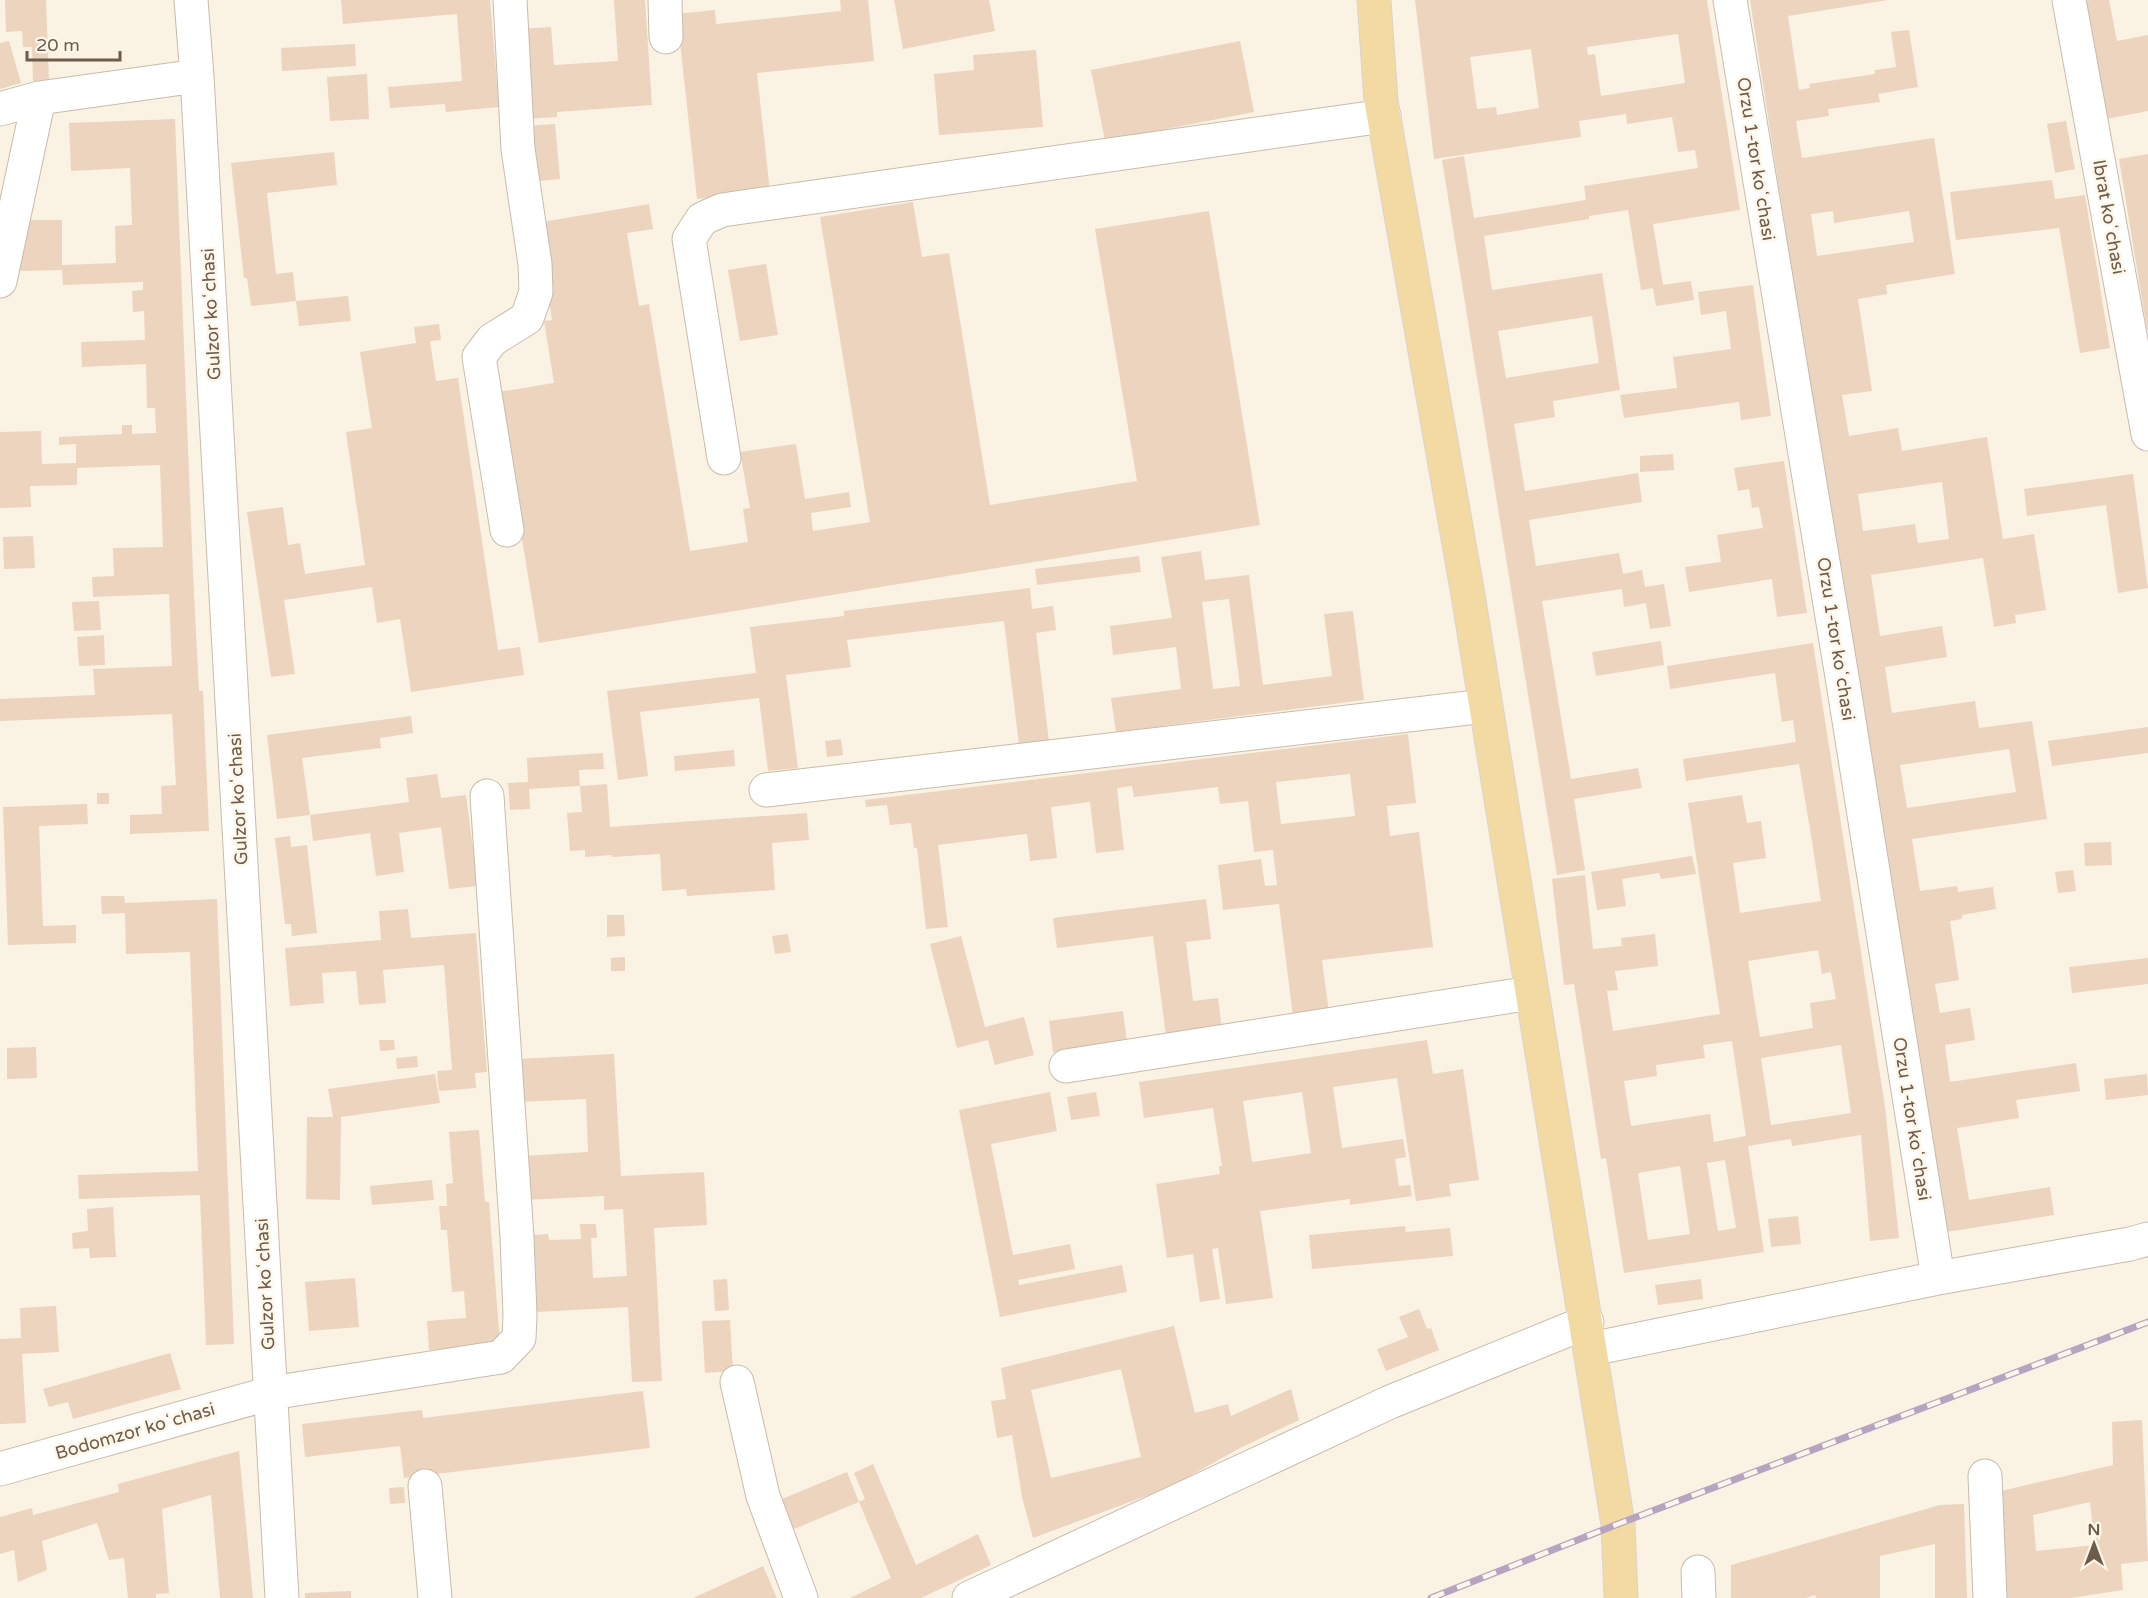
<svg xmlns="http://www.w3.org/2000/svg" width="2148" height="1598" font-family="'Varela Round',sans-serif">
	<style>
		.building { fill: #ecd4be; fill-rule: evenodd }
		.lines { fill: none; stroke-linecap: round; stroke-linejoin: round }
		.minor-casing { stroke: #c9bbab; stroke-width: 35 }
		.major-casing { stroke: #dad4d0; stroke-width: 35 }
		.minor { stroke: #fff; stroke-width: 33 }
		.major { stroke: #f2daa2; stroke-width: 33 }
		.rail-casing { stroke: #b6a4c1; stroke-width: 7 }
		.rail { stroke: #fdf7e9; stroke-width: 4.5; stroke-dasharray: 14; stroke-linecap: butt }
		.labels { text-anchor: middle; stroke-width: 5; stroke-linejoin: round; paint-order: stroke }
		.street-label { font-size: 18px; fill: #6f5b4c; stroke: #fdf7e9 }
	</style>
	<rect width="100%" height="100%" fill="#faf3e3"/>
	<!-- building -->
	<path class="building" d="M5 0H46L49 80 33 81 32 47H23L22 31 6 32Z
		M341 0H490L499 107 446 112 445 104 390 108 388 87 462 81 457 14 343 24Z
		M614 0H645L652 105 557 112V117L523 119 518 29 551 27 554 65 618 61Z
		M840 0H868L874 61 757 73 770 192 697 199 677 14 715 10 716 24 841 11Z
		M894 0H989L995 31 903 49Z
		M1415 0H1707L1740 210 1653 224 1663 285 1691 281 1694 300 1656 306 1653 288 1641 290 1628 210 1589 216V219L1484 236 1492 290 1602 273 1620 390 1553 401 1555 417 1514 424 1525 491 1638 473 1642 502 1529 520 1536 566 1619 553 1623 574 1642 570 1645 587 1664 584 1671 626 1650 629 1646 603 1624 607 1622 589 1542 601 1571 779 1638 768 1642 788 1574 799 1585 870 1557 875 1442 160 1464 156 1474 218 1586 200 1584 186 1698 168 1695 150 1678 152 1672 117 1627 124 1626 114 1579 121 1581 137 1434 159ZM1678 34 1685 83 1601 96 1595 54 1588 55 1587 47ZM1531 49 1539 108 1497 115 1496 107 1477 109 1470 57ZM1592 316 1599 363 1506 378 1498 331Z
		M1750 0H1888L1788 16 1799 90 1810 88 1809 84 1875 74V70L1896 67 1891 32 1909 30 1918 87 1878 94 1880 102 1828 109 1829 116 1796 121 1802 158 1934 138 1955 274 1886 285 1887 294 1858 299 1872 391 1842 395 1849 436 1898 428 1902 451 1987 437 2003 539 2034 534 2046 610 2015 615 2016 623 1994 627 1983 558 1871 575 1880 636 1942 626 1947 657 1885 667 1892 713 1975 701 1979 728 2032 721 2047 819 1912 839 1920 891 1957 886 1958 892 1993 887 1996 909 1962 915V919L1950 921 1959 980 1935 984 1940 1013 1970 1008 1975 1040 1945 1045 1950 1082 2076 1063 2080 1091 2016 1100 2019 1118 1957 1128 1969 1200 2050 1187 2054 1215 1940 1233ZM1833 211 1834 223 1909 211 1914 242 1817 256 1811 214ZM1942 482 1949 539 1918 543 1915 524 1863 531 1858 494ZM2009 749 2016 792 1907 808 1900 765Z
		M2091 0H2109L2117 41 2148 35V111L2101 120 2080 2Z
		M9 41 21 83 0 89V43Z
		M1240 41 1254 112 1105 141 1091 70Z
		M355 44 356 66 282 71 281 48Z
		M1036 50 1043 127 939 135 934 74 974 70 973 55Z
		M367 74 369 119 330 121 327 77Z
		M175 119 193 573 199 691H203L209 831 130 834V815L162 814 161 786 176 785 172 714 0 721V699L95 695 93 669 172 666 169 594 93 597 92 577 114 576 113 548 163 547 160 465 77 468V485L30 486 31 507 0 508V432L41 431 42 464 76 463V444L59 445V437L122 434V425H132V434L156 433 155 408H147L146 364 82 367 81 342 145 340 144 311 133 312 132 291 143 290V282L63 285 62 270 18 271 29 220H62V265L116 263 115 226 132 225 130 168 71 171 69 123Z
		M2066 121 2075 169 2055 173 2047 124Z
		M555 124 560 179 529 182 525 126Z
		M334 152 337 185 267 193 276 274 293 272 296 301 251 306 247 278H244L231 163Z
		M2148 154V329L2147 330 2119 159Z
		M2052 180 2055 199 2085 195 2110 348 2080 353 2059 228 1956 240 1950 192Z
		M913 202 922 257 949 253 990 505 1137 481 1095 229 1209 211 1260 525 539 643 498 392 554 383 544 321 552 320 536 223 649 204 653 229 627 233 639 306 649 304 690 551 748 542 743 509 750 508 740 452 796 444 805 499 849 492 851 507 811 513 813 531 870 522 820 217Z
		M766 264 778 335 740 341 728 270Z
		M1753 285 1771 416 1741 420 1739 402 1624 418 1620 395 1677 388 1673 357 1731 349 1726 311 1701 315 1698 292Z
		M348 296 351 321 299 326 296 301Z
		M439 324 441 340 430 341 436 381 458 378 498 650 520 647 524 675 411 692 400 619 377 623 372 587 284 600 295 674 271 677 247 512 283 507 288 545 300 543 305 574 365 565 346 432 372 428 360 352 416 343 414 327Z
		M1673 454 1674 470 1640 472V456Z
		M1784 461 1807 613 1777 617 1772 579 1689 592 1685 567 1721 562 1717 535 1763 528 1759 507 1752 508 1749 489 1738 491 1734 468Z
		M2133 474 2148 588 2118 593 2106 505 2027 516 2024 489Z
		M33 536 35 568 4 569 3 537Z
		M1201 551 1205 580 1249 575 1263 685 1332 676 1324 614 1353 611 1364 700 1116 732 1111 698 1181 689 1176 647 1113 655 1110 626 1172 618 1161 557ZM1229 599 1240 686 1213 689 1202 602Z
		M1139 556 1141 572 1037 585 1035 569Z
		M1030 588 1032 609 1053 606 1056 630 1036 633 1049 742 1019 745 1004 621 847 640 851 667 786 675 798 768 768 771 759 698 640 712 648 776 618 780 607 691 756 673 750 627 844 616V611Z
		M99 601 101 630 74 631 72 602Z
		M104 635 105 665 79 666 77 637Z
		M1661 641 1664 665 1596 676 1592 652Z
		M1813 643 1885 1107 1899 1238 1870 1241 1861 1135 1792 1146 1791 1139 1748 1146 1764 1252 1624 1273 1606 1158 1601 1159 1574 984 1564 985 1552 879 1585 875 1593 949 1622 946 1621 938 1655 934 1658 966 1615 971 1618 990 1607 991 1613 1031 1720 1014 1688 803 1742 795 1747 823 1761 821 1766 858 1733 863 1740 913 1821 901 1811 835 1799 764 1686 781 1683 759 1796 742 1793 720 1782 722 1775 673 1670 689 1667 666ZM1818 950 1822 974 1831 972 1836 999 1810 1003 1813 1028 1760 1037 1748 961ZM1732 1041 1746 1136 1714 1142 1710 1114 1631 1126 1624 1081 1657 1076 1656 1065 1705 1058 1703 1045ZM1841 1045 1851 1113 1771 1125 1761 1058ZM1725 1160 1736 1228 1718 1231 1707 1163ZM1680 1166 1690 1234 1648 1240 1638 1173Z
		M411 716 413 733 380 738 381 748 302 758 310 815 277 819 267 735Z
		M2148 727V753L2052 766 2048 741Z
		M1408 734 1416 803 1387 806 1390 836 1419 832 1433 947 1322 960 1329 1013 1293 1017 1279 904 1223 910 1218 865 1261 859 1265 886 1277 885 1273 850 1254 852 1248 801 1220 804 1218 787 1134 797 1132 786 1117 788 1124 850 1096 853 1090 802 1051 807 1057 858 1030 861 1027 834 938 845 948 927 926 929 917 848H914L911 823 890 825 887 805 866 807 865 800ZM1350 774 1355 816 1281 824 1276 782Z
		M841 739 843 755 827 757 825 741Z
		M734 750 735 766 675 771 674 756Z
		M603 753 604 769 579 770 580 786 529 789 530 809 510 810 508 783 528 782 527 758Z
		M437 774 441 798 466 795 478 886 449 889 441 827 399 833 404 872 376 876 370 833 313 841 310 815 409 802 406 778Z
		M607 784 610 827 807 813 809 840 772 843 775 890 687 896 686 889 662 891 660 854 612 857V855L585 857V850L570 851 567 813 582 812 580 786Z
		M97 793H109V804H97Z
		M87 804 88 824 39 826 43 926 76 925V943L8 945 3 807Z
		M290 836 291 847 307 845 317 933 292 936 291 924H285L275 838Z
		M2111 842 2112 865 2085 866 2084 843Z
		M1692 856 1696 874 1661 879 1659 873 1622 879 1626 906 1597 910 1591 872Z
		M2073 870 2076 891 2058 893 2055 872Z
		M101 896H124L125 903 217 899 234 1344 206 1345 200 1195 79 1199 78 1175 198 1171 190 952 126 954 125 913 102 914Z
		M1206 899 1211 939 1186 942 1193 1001 1218 998 1222 1029 1166 1036 1153 936 1057 948 1053 918Z
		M408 909 411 938 476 933 487 1072 475 1073 476 1088 439 1091 437 1071 452 1070 444 965 383 970 386 1003 359 1005 356 971 322 973 324 1003 290 1006 285 948 381 940 379 911Z
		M607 915H624L625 936 607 937Z
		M788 934 791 952 775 954 772 936Z
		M961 936 985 1027 1024 1017 1034 1055 995 1065 988 1040 957 1048 930 944Z
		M625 957V971H611V958Z
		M2148 958V984L2072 993 2069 967Z
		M1123 1011 1127 1042 1053 1052 1049 1021Z
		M379 1040H394L395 1050 380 1051Z
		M1427 1040 1433 1074 1463 1069 1479 1180 1449 1184 1451 1196 1416 1201 1397 1078 1333 1087 1342 1148 1403 1139 1406 1157 1395 1159 1399 1186 1410 1185 1412 1196 1350 1205V1199L1260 1211 1273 1298 1226 1304 1218 1248 1212 1249 1220 1299 1200 1302 1193 1254 1167 1258 1156 1184 1220 1174 1219 1166H1222L1213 1108 1144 1118 1139 1082ZM1302 1092 1311 1153 1252 1162 1243 1101Z
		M36 1047 37 1078 7 1079V1048Z
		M614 1054 621 1176 704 1172 707 1225 654 1228 662 1381 632 1382 628 1307 537 1312 534 1235 548 1234 549 1240 581 1239 580 1224H596L597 1238H591L593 1278 627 1276 623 1209 604 1210V1196L525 1200 523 1156 588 1152 586 1099 519 1102 517 1059Z
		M417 1056 418 1067 397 1069 396 1058Z
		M435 1074 440 1103 341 1117 340 1200 306 1199 307 1117H333L328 1089Z
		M2147 1074 2148 1095 2106 1100 2104 1079Z
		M1050 1092 1057 1131 991 1144 1013 1255 1070 1244 1075 1269 1018 1280 1019 1285 1122 1265 1127 1292 1000 1317 959 1110Z
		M1096 1092 1100 1116 1071 1120 1067 1097Z
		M479 1130 485 1202H489L500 1344 429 1350 427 1321 466 1318 464 1291 452 1292 447 1230H441L439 1206H447L446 1184 453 1183 449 1132Z
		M432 1180 434 1200 372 1205 370 1186Z
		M113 1207 116 1257 90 1258 89 1248 73 1249 72 1233 88 1231 87 1209Z
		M1798 1216 1801 1244 1771 1247 1768 1219Z
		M1405 1226 1406 1232 1450 1228 1453 1256 1312 1269 1309 1235Z
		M355 1278 359 1327 309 1331 305 1282Z
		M727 1279 729 1310 715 1311 713 1280Z
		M1701 1279 1703 1299 1658 1305 1655 1285Z
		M56 1306 59 1352 22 1354 26 1423 0 1424V1339L21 1338 20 1308Z
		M1419 1309 1427 1329 1431 1328 1439 1350 1386 1371 1377 1349 1408 1337 1399 1317Z
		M730 1320 733 1371 705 1373 702 1321Z
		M1174 1326 1195 1413 1228 1404 1231 1416 1291 1389 1299 1420 1240 1448 1170 1487 1033 1538 1022 1497 1012 1435 997 1438 991 1401 1006 1399 1001 1368ZM1121 1369 1141 1457 1051 1478 1031 1390Z
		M170 1353 181 1389 73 1419 68 1402 49 1407 43 1389Z
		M643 1391 650 1448 404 1478 400 1446 305 1457 302 1424 422 1410 423 1418Z
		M2142 1420 2148 1561 2121 1564 2123 1590 2071 1598H2005L2001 1491 2113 1465 2112 1422ZM2090 1502 2095 1545 2036 1551 2033 1515Z
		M239 1451 253 1598H220L211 1495 162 1509 169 1593 156 1594V1598H128L124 1558 109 1560 97 1523 42 1541 47 1570 18 1582 14 1550 0 1554V1517L32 1508 33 1515 119 1492 118 1484Z
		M873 1464 916 1565 978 1534 991 1565 921 1598H850L891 1578 859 1502 865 1499 854 1473Z
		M847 1472 859 1502 782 1534 770 1504Z
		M404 1487 405 1503 390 1504 389 1488Z
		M1964 1504 1967 1598H1935V1544L1880 1556V1598H1816L1815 1595 1806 1598H1731V1565L1940 1505Z
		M763 1566 777 1598H693Z
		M351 1591V1598H305V1593Z"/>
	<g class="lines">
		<defs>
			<path id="minor" d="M191 0 197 76 282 1598
				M665 0 666 37
				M1730 0 1843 683 1938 1278
				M2069 0 2148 434
				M0 109 39 98 197 76
				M0 281 39 98
				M724 458 689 239 702 219 722 210 1384 116
				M507 530 479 357 492 340 527 318 536 292 535 264 518 149 510 0
				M766 790 1485 706
				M1066 1066 1531 993
				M1591 1349 1938 1278 2130 1244 2148 1239
				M737 1382 763 1496 801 1598
				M0 1469 271 1393 501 1357 519 1338 520 1315 517 1237 487 796
				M1985 1476 1990 1598
				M425 1486 435 1598
				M1698 1572 1699 1598
				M969 1598 1390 1402 1587 1322"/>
			<path id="major" d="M1374 0 1381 101 1468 595 1618 1524 1621 1598"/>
		</defs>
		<!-- minor casing -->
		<use href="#minor" class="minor-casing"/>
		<!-- major casing -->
		<use href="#major" class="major-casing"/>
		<!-- minor -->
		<use href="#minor" class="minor"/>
		<!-- major -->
		<use href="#major" class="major"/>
		<defs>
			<path id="rail" d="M1431 1598 1618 1524 2148 1322"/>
		</defs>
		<!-- rail casing -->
		<use href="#rail" class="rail-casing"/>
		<!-- rail -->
		<use href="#rail" class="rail"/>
	</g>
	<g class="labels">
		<!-- street labels -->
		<g class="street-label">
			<text transform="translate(1756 159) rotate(81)" y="6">Orzu 1-tor koʻchasi</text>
			<text transform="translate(2109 217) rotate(80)" y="6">Ibrat koʻchasi</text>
			<text transform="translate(211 314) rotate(-93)" y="6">Gulzor koʻchasi</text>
			<text transform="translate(1836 639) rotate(81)" y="6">Orzu 1-tor koʻchasi</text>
			<text transform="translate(238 799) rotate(-93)" y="6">Gulzor koʻchasi</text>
			<text transform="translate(1912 1119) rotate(81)" y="6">Orzu 1-tor koʻchasi</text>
			<text transform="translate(265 1284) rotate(-93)" y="6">Gulzor koʻchasi</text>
			<text transform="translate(135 1431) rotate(-16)" y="6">Bodomzor koʻchasi</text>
		</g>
	</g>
	<!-- north arrow -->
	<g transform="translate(2094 1544)" stroke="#fdf7e9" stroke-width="4.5" paint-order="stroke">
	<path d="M0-4.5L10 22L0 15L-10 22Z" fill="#6f5b4c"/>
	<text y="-9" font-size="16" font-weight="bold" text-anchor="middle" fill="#6f5b4c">N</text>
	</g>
	<!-- scale -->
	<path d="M27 51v9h93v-9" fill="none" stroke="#6f5b4c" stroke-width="3"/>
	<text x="36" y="51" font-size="18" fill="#6f5b4c" stroke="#fdf7e9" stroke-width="4.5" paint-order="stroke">20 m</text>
</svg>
